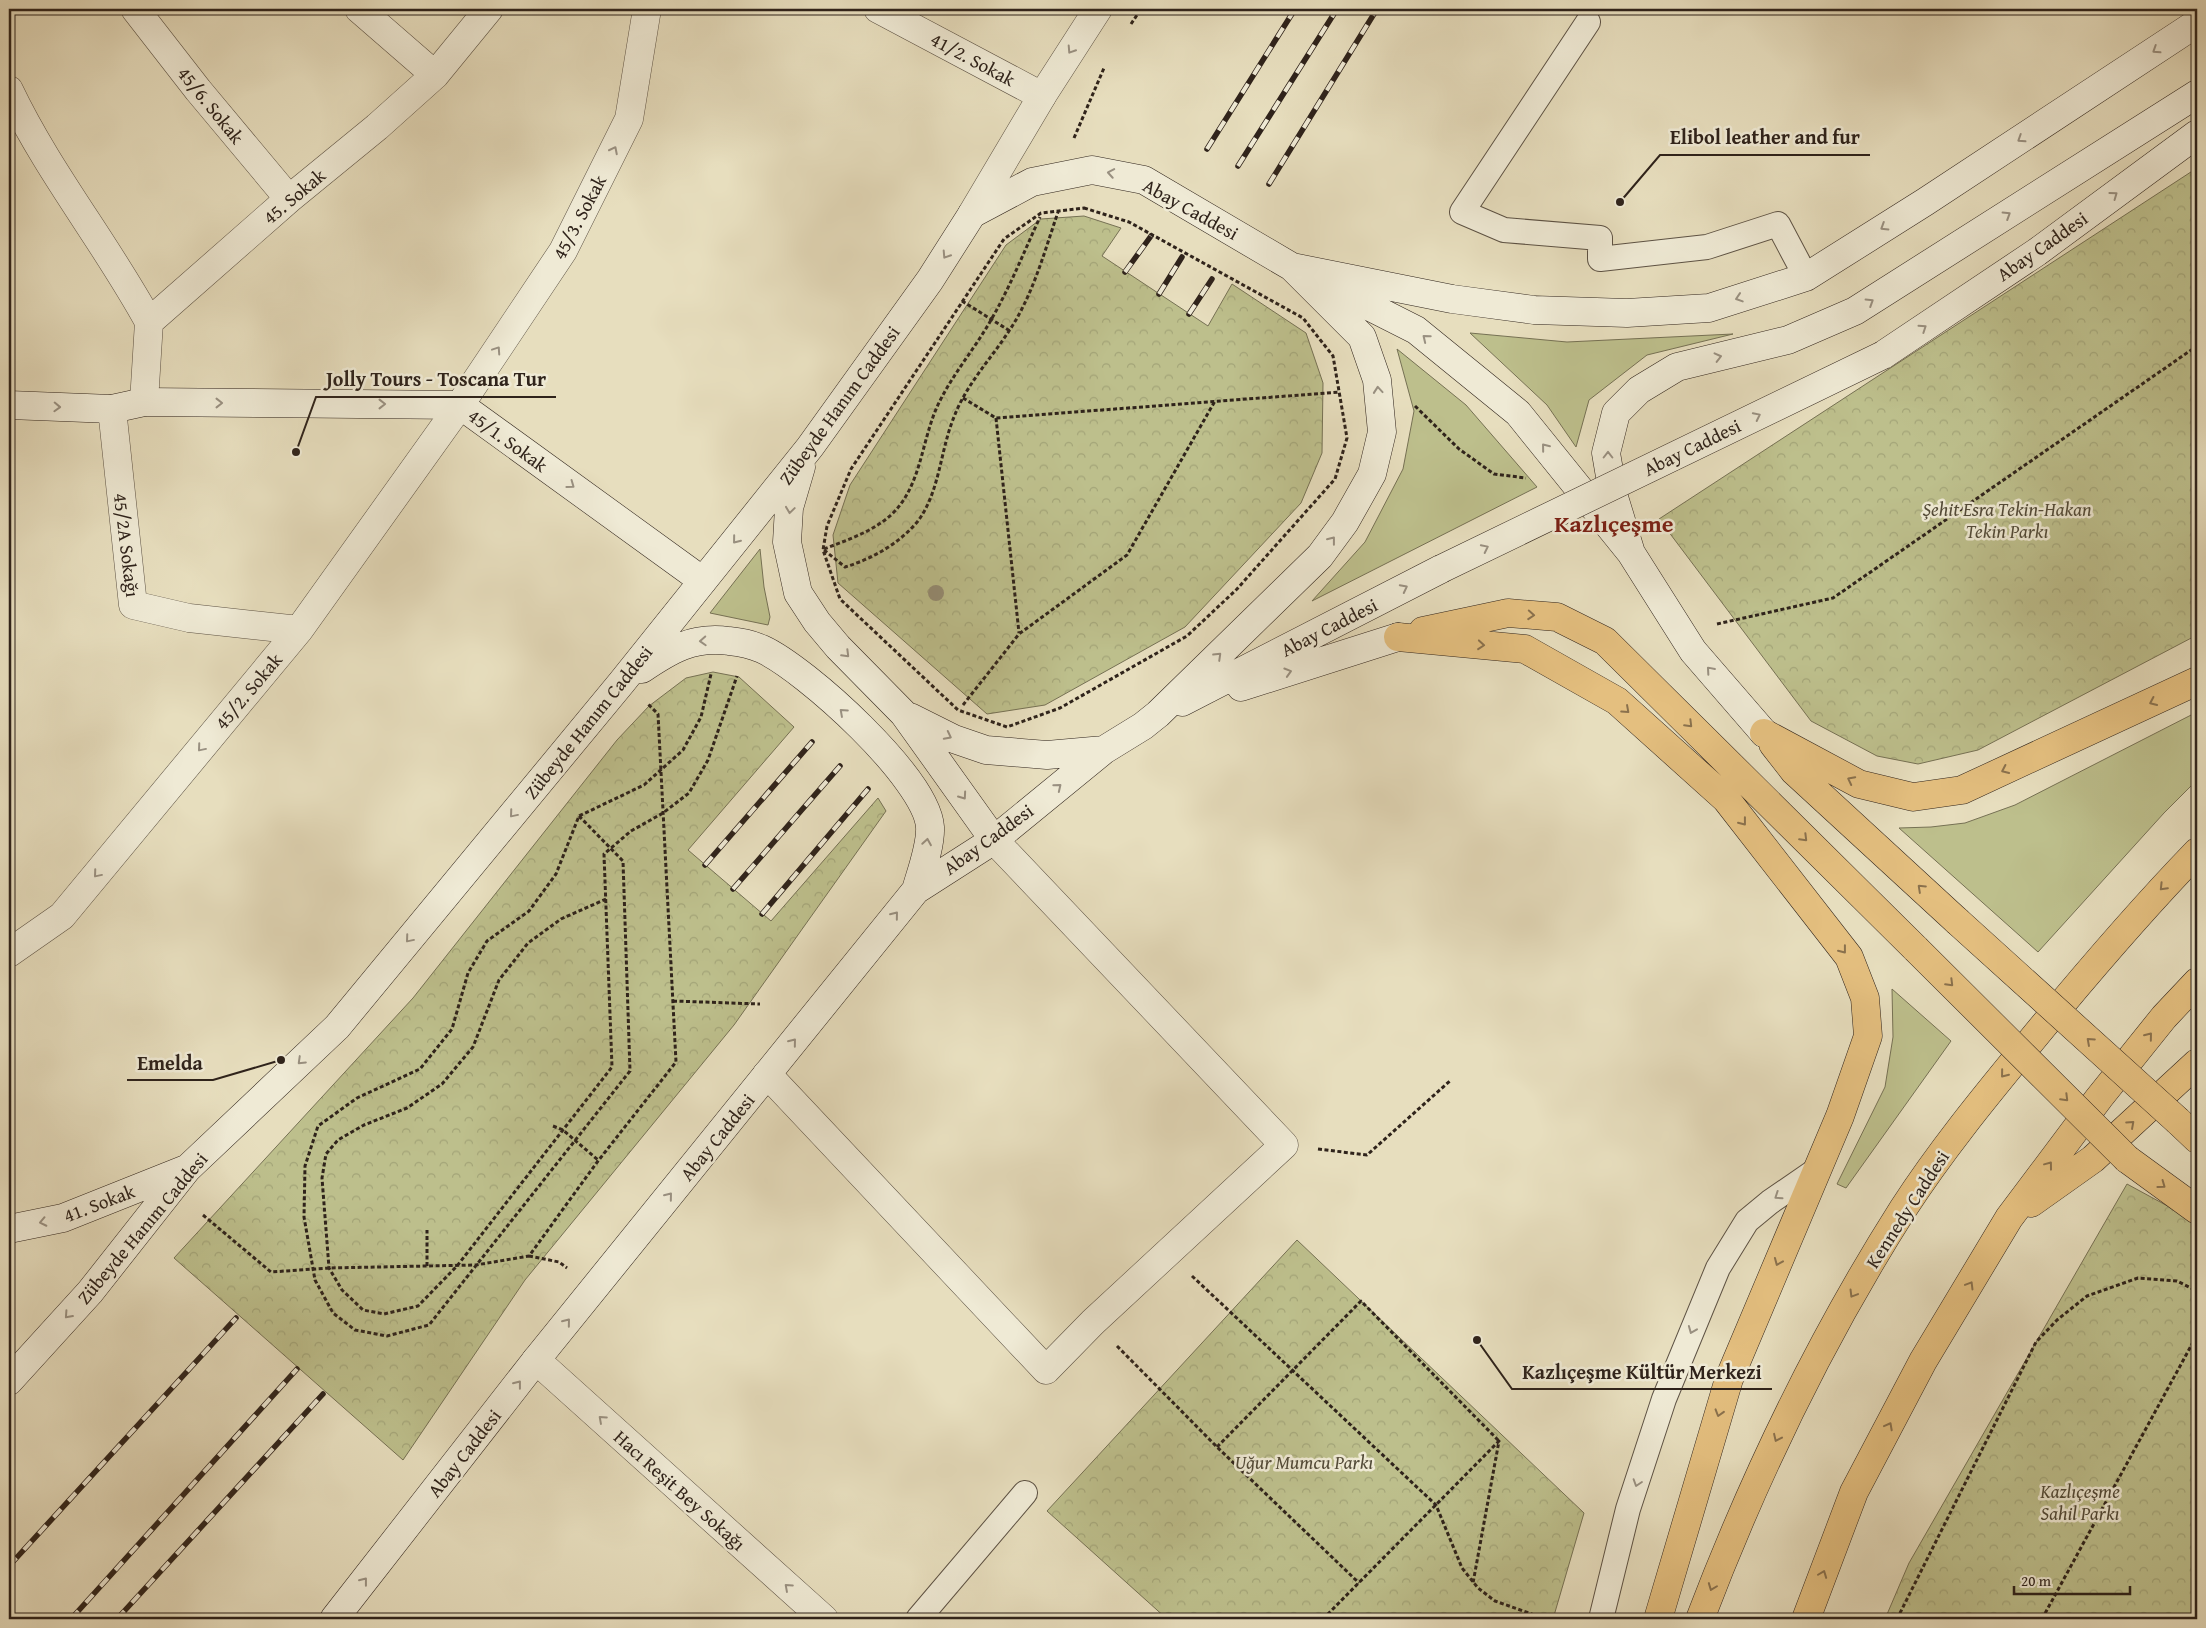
<svg xmlns="http://www.w3.org/2000/svg" width="2206" height="1628" font-family="'Gentium Book Plus',serif">
	<style>
		.green { fill: #bdbf8c; stroke: #767154 }
		.park { fill: url(#park-crowns); stroke: #767154 }
		.lines { fill: none; stroke-linecap: round; stroke-linejoin: round }
		.service-casing { stroke: #5d5244; stroke-width: 26 }
		.pedestrian-casing { stroke: #5d5244; stroke-width: 29 }
		.minor-casing { stroke: #5d5244; stroke-width: 29 }
		.tertiary-casing { stroke: #5d5244; stroke-width: 29 }
		.secondary-casing { stroke: #2f231b; stroke-width: 29 }
		.trunk-casing { stroke: #2f231b; stroke-width: 29 }
		.path { stroke: #2f231b; stroke-width: 3; stroke-dasharray: 4 2.5; stroke-linecap: butt }
		.service { stroke: #efead5; stroke-width: 24 }
		.pedestrian { stroke: #efead5; stroke-width: 28 }
		.minor { stroke: #efead5; stroke-width: 28 }
		.tertiary { stroke: #efead5; stroke-width: 28 }
		.secondary { stroke: #efead5; stroke-width: 28 }
		.trunk { stroke: #e4bf7f; stroke-width: 28 }
		.rail-casing { stroke: #2f231b; stroke-width: 5.5 }
		.rail { stroke: #efead5; stroke-width: 4; stroke-dasharray: 11; stroke-linecap: butt }
		.secondary-bridge-casing { stroke: #2f231b; stroke-width: 29; stroke-linecap: butt }
		.trunk-bridge-casing { stroke: #2f231b; stroke-width: 29; stroke-linecap: butt }
		.secondary-bridge { stroke: #efead5; stroke-width: 28 }
		.trunk-bridge { stroke: #e4bf7f; stroke-width: 28 }
		.tree { fill: #958d74 }
		.oneway { stroke: #999081 }
		.oneway2 { stroke: #8a714d }
		.labels { text-anchor: middle; stroke-width: 5; stroke-linejoin: round; paint-order: stroke }
		.street-label { font-size: 19px; fill: #2f231b; stroke: #efead5 }
		.park-label { font-size: 19px; font-style: italic; fill: #524a37; stroke: #efead5 }
		.district-label { font-size: 24px; font-weight: bold; fill: #7a1f14; stroke: #efead5 }
		.leader { fill: none; stroke: #2f231b; stroke-width: 2 }
		.callout-dot { fill: #2f231b; stroke: #efead5; stroke-width: 2 }
		.callout-label { font-size: 20px; text-anchor: middle; font-weight: bold; fill: #2f231b; stroke: #efead5; stroke-width: 5; stroke-linejoin: round; paint-order: stroke }
	</style>
	<defs>
		<pattern id="park-crowns" width="20" height="18" patternUnits="userSpaceOnUse" patternTransform="scale(1.25)"><rect width="20" height="18" fill="#bdbf8c"/><path d="M2 6a3 3 0 1 1 6 0M12 15a3 3 0 1 1 6 0" fill="none" stroke="#a3a478"/></pattern>
	</defs>
	<rect width="100%" height="100%" fill="#e7debe"/>
	<filter id="stains"><feTurbulence type="fractalNoise" baseFrequency=".004" numOctaves="4"/><feColorMatrix values="0 0 0 0 .2 0 0 0 0 .09 0 0 0 0 .02 0 0 0 .5 -.17"/></filter>
	<radialGradient id="worn" r=".72"><stop offset=".6" stop-color="#630" stop-opacity="0"/><stop offset="1" stop-color="#630" stop-opacity=".3"/></radialGradient>
	<!-- green -->
	<path class="green" d="M1470 333 1567 342 1733 334 1647 355 1589 400 1576 447 1547 405Z
		M1397 349 1466 405 1537 487 1312 601 1365 542 1403 469 1414 411Z
		M760 549 764 587 770 617 768 625 710 613Z
		M2197 712V780L2164 813 2038 952 1899 828 1931 827 1965 823 2015 805Z
		M1892 989 1951 1041 1846 1188 1837 1184 1885 1087 1893 1037Z"/>
	<!-- park -->
	<path class="park" d="M2197 168V635L1978 750 1918 764 1877 756 1811 721 1659 519Z
		M1084 216 1121 228 1102 256 1208 326 1232 284 1306 333 1323 383 1322 453 1301 503 1185 627 1045 705 987 714 838 583 833 535 850 485 1006 245 1041 219Z
		M713 672 739 677 794 727 688 850 771 921 878 798 886 811 734 1025 525 1280 403 1460 174 1258 413 998 617 740 649 706 686 678Z
		M2127 1184 2197 1222V1619H1885L1909 1563Z
		M1297 1240 1584 1513 1553 1619H1167L1047 1511Z"/>
	<g class="lines">
		<defs>
			<path id="service" d="M1588 22 1462 212 1504 230 1600 238V259L1707 247 1778 224 1806 277
				M918 1619 1025 1493
				M1601 1619 1628 1509 1664 1399 1718 1268 1747 1221 1770 1202 1818 1169"/>
			<path id="pedestrian" d="M767 1074 1046 1370 1093 1322 1284 1145 994 840"/>
			<path id="minor" d="M135 9 198 90 289 199
				M359 9 435 75
				M878 9 1042 96
				M9 90C48 172 106 243 149 322
				M144 402 149 322 289 199 377 127 435 75 489 9
				M112 409 133 605 189 618 299 630
				M9 953 62 916 299 630 460 405 563 251 629 119 647 9
				M536 1360 824 1619"/>
			<path id="tertiary" d="M972 214 1042 96 1098 9"/>
			<path id="secondary" d="M1292 267 1452 299 1534 310 1627 313 1709 308 1806 277 1925 202 2197 23
				M1325 284 1416 330 1518 413 1631 553 1693 651 1764 733
				M1883 355 2037 252 2197 134
				M9 405 112 409 144 402 460 405 703 581
				M801 467 789 508 787 542 798 593 817 622 838 647 904 714 994 840
				M1631 553 1613 494 1606 453 1616 413 1639 390 1677 367 1788 340 1855 311 2197 94
				M642 669C670 650 693 636 729 641 739 642 753 645 762 649 806 669 927 779 930 827 931 846 921 872 916 890
				M1241 687 1398 637
				M1182 702 1441 569
				M910 717 954 739 986 750 1047 755 1104 750
				M9 1229 63 1218 186 1169
				M9 1381 90 1292 187 1169 337 1027 622 682 810 447 930 280 972 214 1032 182 1092 170 1144 180 1292 267 1362 337 1377 380 1382 432 1372 474 1345 522 1320 556 1158 714 1143 726 1104 750 994 840 916 890 536 1360 334 1619"/>
			<path id="trunk" d="M1423 631 1508 613 1557 617 1605 641 1916 949
				M1398 637 1525 649 1617 701 1726 799 1849 957 1865 998 1868 1036 1840 1116 1729 1379 1658 1619
				M1764 733 1859 784 1913 797 1962 790 2197 681
				M1773 744 1794 771 1957 921
				M2178 1121 2197 1139
				M2127 1159 2197 1210
				M2031 1203 2093 1159 2197 1063
				M1700 1619C1754 1477 1821 1338 1903 1209 1940 1152 1983 1099 2026 1047 2081 980 2137 914 2197 852
				M1806 1619 1854 1492 1923 1361 2009 1218 2099 1098 2164 1017 2197 982"/>
		</defs>
		<!-- service casing -->
		<use href="#service" class="service-casing"/>
		<!-- pedestrian casing -->
		<use href="#pedestrian" class="pedestrian-casing"/>
		<!-- minor casing -->
		<use href="#minor" class="minor-casing"/>
		<!-- tertiary casing -->
		<use href="#tertiary" class="tertiary-casing"/>
		<!-- secondary casing -->
		<use href="#secondary" class="secondary-casing"/>
		<!-- trunk casing -->
		<use href="#trunk" class="trunk-casing"/>
		<!-- path -->
		<path class="path" d="M1131 24 1141 9
			M1074 138 1104 68
			M1084 208 1129 222 1303 318 1333 356 1347 438 1335 479 1237 589 1187 636 1060 708 1007 727 958 710 840 599 823 550 827 526 851 469 1004 239 1041 213Z
			M962 301 1010 331
			M963 398 996 418 1340 392
			M1415 406 1459 449 1494 474 1526 478
			M996 418 1019 633
			M824 549C847 540 872 532 891 515 921 487 921 443 937 407 951 376 974 350 991 320 1010 287 1024 252 1040 217
			M824 550 845 567C872 559 900 543 918 521 940 491 940 451 954 417 966 385 990 360 1009 331 1033 295 1044 253 1058 212
			M1717 624 1833 598 2197 346
			M963 705 1019 634 1127 555 1215 401
			M579 816 623 861 630 1071 429 1325 387 1336 355 1330 333 1313 315 1280 304 1217 305 1166 318 1126 357 1098 420 1069 452 1029 468 973 487 941 529 911 556 874 579 816 644 785 683 750 701 717 711 674
			M606 899 561 919 528 943 499 980 473 1047 442 1084 407 1108 364 1125 338 1140 326 1154 322 1178 329 1268 342 1290 363 1310 384 1314 418 1306 457 1266 612 1067 604 854 631 831 663 813 689 793 708 760 737 676
			M673 1001 760 1004
			M553 1126 563 1130 598 1160
			M1318 1149 1367 1155 1451 1080
			M203 1215 271 1272 329 1268 476 1265 529 1256 598 1161 676 1062 658 714 647 703
			M529 1256 559 1262 567 1268
			M427 1266V1230
			M1192 1276 1436 1505 1462 1568 1478 1588 1495 1601 1546 1619
			M1117 1346 1217 1447 1359 1583
			M1217 1447 1361 1301 1499 1441
			M1329 1613 1336 1619
			M1323 1619 1499 1441 1473 1583
			M1897 1619 2036 1342 2057 1320 2087 1296 2138 1278 2177 1281 2197 1291
			M2042 1619 2197 1335"/>
		<!-- service -->
		<use href="#service" class="service"/>
		<!-- pedestrian -->
		<use href="#pedestrian" class="pedestrian"/>
		<!-- minor -->
		<use href="#minor" class="minor"/>
		<!-- tertiary -->
		<use href="#tertiary" class="tertiary"/>
		<!-- secondary -->
		<use href="#secondary" class="secondary"/>
		<!-- trunk -->
		<use href="#trunk" class="trunk"/>
		<defs>
			<path id="rail" d="M1207 149 1295 9
				M1238 166 1337 9
				M1269 184 1377 9
				M1125 272 1151 236
				M1159 294 1182 257
				M1189 314 1212 279
				M705 865 812 742
				M733 889 840 766
				M762 914 868 789
				M9 1566 236 1318
				M71 1619 297 1369
				M117 1619 323 1394"/>
		</defs>
		<!-- rail casing -->
		<use href="#rail" class="rail-casing"/>
		<!-- rail -->
		<use href="#rail" class="rail"/>
		<defs>
			<path id="secondary-bridge" d="M1441 569 1883 355"/>
			<path id="trunk-bridge" d="M1957 921 2178 1121
				M1916 949 2127 1159"/>
		</defs>
		<!-- secondary-bridge casing -->
		<use href="#secondary-bridge" class="secondary-bridge-casing"/>
		<!-- trunk-bridge casing -->
		<use href="#trunk-bridge" class="trunk-bridge-casing"/>
		<!-- secondary-bridge -->
		<use href="#secondary-bridge" class="secondary-bridge"/>
		<!-- trunk-bridge -->
		<use href="#trunk-bridge" class="trunk-bridge"/>
	</g>
	<!-- trees -->
	<circle class="tree" cx="936" cy="593" r="8"/>
	<!-- one-way arrows -->
	<defs><path id="oneway-chevron" d="M-2-3.5L2.5 0L-2 3.5" fill="none" stroke-width="1.6" stroke-linecap="round" stroke-linejoin="round" transform="scale(1.25)"/></defs>
	<g class="oneway">
		<use href="#oneway-chevron" transform="translate(1071 50) rotate(123)"/>
		<use href="#oneway-chevron" transform="translate(2156 50) rotate(147)"/>
		<use href="#oneway-chevron" transform="translate(2021 139) rotate(147)"/>
		<use href="#oneway-chevron" transform="translate(614 150) rotate(-63)"/>
		<use href="#oneway-chevron" transform="translate(1111 173) rotate(-170)"/>
		<use href="#oneway-chevron" transform="translate(2114 195) rotate(-36)"/>
		<use href="#oneway-chevron" transform="translate(2007 215) rotate(-32)"/>
		<use href="#oneway-chevron" transform="translate(1884 227) rotate(148)"/>
		<use href="#oneway-chevron" transform="translate(946 255) rotate(123)"/>
		<use href="#oneway-chevron" transform="translate(1739 298) rotate(162)"/>
		<use href="#oneway-chevron" transform="translate(1870 302) rotate(-32)"/>
		<use href="#oneway-chevron" transform="translate(1923 328) rotate(-34)"/>
		<use href="#oneway-chevron" transform="translate(1426 338) rotate(-141)"/>
		<use href="#oneway-chevron" transform="translate(497 350) rotate(-56)"/>
		<use href="#oneway-chevron" transform="translate(1718 357) rotate(-14)"/>
		<use href="#oneway-chevron" transform="translate(1378 390) rotate(-95)"/>
		<use href="#oneway-chevron" transform="translate(219 403)"/>
		<use href="#oneway-chevron" transform="translate(382 404)"/>
		<use href="#oneway-chevron" transform="translate(57 407) rotate(2)"/>
		<use href="#oneway-chevron" transform="translate(1757 416) rotate(-26)"/>
		<use href="#oneway-chevron" transform="translate(1545 447) rotate(-129)"/>
		<use href="#oneway-chevron" transform="translate(1608 455) rotate(-90)"/>
		<use href="#oneway-chevron" transform="translate(571 485) rotate(36)"/>
		<use href="#oneway-chevron" transform="translate(790 510) rotate(98)"/>
		<use href="#oneway-chevron" transform="translate(736 540) rotate(129)"/>
		<use href="#oneway-chevron" transform="translate(1332 540) rotate(-52)"/>
		<use href="#oneway-chevron" transform="translate(1485 548) rotate(-26)"/>
		<use href="#oneway-chevron" transform="translate(1404 588) rotate(-27)"/>
		<use href="#oneway-chevron" transform="translate(703 641) rotate(177)"/>
		<use href="#oneway-chevron" transform="translate(846 654) rotate(45)"/>
		<use href="#oneway-chevron" transform="translate(1218 656) rotate(-44)"/>
		<use href="#oneway-chevron" transform="translate(1710 670) rotate(-131)"/>
		<use href="#oneway-chevron" transform="translate(1288 672) rotate(-17)"/>
		<use href="#oneway-chevron" transform="translate(843 712) rotate(-138)"/>
		<use href="#oneway-chevron" transform="translate(948 736) rotate(27)"/>
		<use href="#oneway-chevron" transform="translate(201 748) rotate(130)"/>
		<use href="#oneway-chevron" transform="translate(1058 787) rotate(-39)"/>
		<use href="#oneway-chevron" transform="translate(963 796) rotate(55)"/>
		<use href="#oneway-chevron" transform="translate(513 814) rotate(130)"/>
		<use href="#oneway-chevron" transform="translate(927 842) rotate(-81)"/>
		<use href="#oneway-chevron" transform="translate(97 874) rotate(130)"/>
		<use href="#oneway-chevron" transform="translate(895 915) rotate(-51)"/>
		<use href="#oneway-chevron" transform="translate(409 939) rotate(130)"/>
		<use href="#oneway-chevron" transform="translate(793 1042) rotate(-51)"/>
		<use href="#oneway-chevron" transform="translate(301 1061) rotate(136)"/>
		<use href="#oneway-chevron" transform="translate(669 1196) rotate(-51)"/>
		<use href="#oneway-chevron" transform="translate(1778 1196) rotate(146)"/>
		<use href="#oneway-chevron" transform="translate(43 1222) rotate(168)"/>
		<use href="#oneway-chevron" transform="translate(68 1315) rotate(132)"/>
		<use href="#oneway-chevron" transform="translate(567 1322) rotate(-51)"/>
		<use href="#oneway-chevron" transform="translate(1692 1330) rotate(112)"/>
		<use href="#oneway-chevron" transform="translate(518 1384) rotate(-52)"/>
		<use href="#oneway-chevron" transform="translate(602 1419) rotate(-138)"/>
		<use href="#oneway-chevron" transform="translate(1637 1483) rotate(108)"/>
		<use href="#oneway-chevron" transform="translate(364 1581) rotate(-52)"/>
		<use href="#oneway-chevron" transform="translate(788 1587) rotate(-138)"/>
	</g>
	<g class="oneway2">
		<use href="#oneway-chevron" transform="translate(1531 615) rotate(4)"/>
		<use href="#oneway-chevron" transform="translate(1481 645) rotate(5)"/>
		<use href="#oneway-chevron" transform="translate(2153 702) rotate(155)"/>
		<use href="#oneway-chevron" transform="translate(1626 710) rotate(42)"/>
		<use href="#oneway-chevron" transform="translate(1689 724) rotate(45)"/>
		<use href="#oneway-chevron" transform="translate(2005 770) rotate(155)"/>
		<use href="#oneway-chevron" transform="translate(1851 780) rotate(-153)"/>
		<use href="#oneway-chevron" transform="translate(1743 822) rotate(52)"/>
		<use href="#oneway-chevron" transform="translate(1804 838) rotate(45)"/>
		<use href="#oneway-chevron" transform="translate(2163 887) rotate(134)"/>
		<use href="#oneway-chevron" transform="translate(1921 888) rotate(-137)"/>
		<use href="#oneway-chevron" transform="translate(1843 950) rotate(52)"/>
		<use href="#oneway-chevron" transform="translate(1950 983) rotate(45)"/>
		<use href="#oneway-chevron" transform="translate(2149 1036) rotate(-51)"/>
		<use href="#oneway-chevron" transform="translate(2090 1041) rotate(-138)"/>
		<use href="#oneway-chevron" transform="translate(2004 1074) rotate(129)"/>
		<use href="#oneway-chevron" transform="translate(2065 1098) rotate(45)"/>
		<use href="#oneway-chevron" transform="translate(2131 1124) rotate(-42)"/>
		<use href="#oneway-chevron" transform="translate(2049 1165) rotate(-53)"/>
		<use href="#oneway-chevron" transform="translate(2162 1185) rotate(36)"/>
		<use href="#oneway-chevron" transform="translate(1778 1262) rotate(113)"/>
		<use href="#oneway-chevron" transform="translate(1970 1285) rotate(-59)"/>
		<use href="#oneway-chevron" transform="translate(1853 1294) rotate(121)"/>
		<use href="#oneway-chevron" transform="translate(1719 1413) rotate(107)"/>
		<use href="#oneway-chevron" transform="translate(1889 1426) rotate(-62)"/>
		<use href="#oneway-chevron" transform="translate(1777 1438) rotate(115)"/>
		<use href="#oneway-chevron" transform="translate(1823 1574) rotate(-69)"/>
		<use href="#oneway-chevron" transform="translate(1712 1587) rotate(111)"/>
	</g>
	<g class="labels">
		<!-- street labels -->
		<g class="street-label">
			<text transform="translate(973 59) rotate(28)" y="7">41/2. Sokak</text>
			<text transform="translate(211 105) rotate(51)" y="7">45/6. Sokak</text>
			<text transform="translate(294 196) rotate(-40)" y="7">45. Sokak</text>
			<text transform="translate(1191 209) rotate(29)" y="7">Abay Caddesi</text>
			<text transform="translate(579 217) rotate(-62)" y="7">45/3. Sokak</text>
			<text transform="translate(2042 246) rotate(-35)" y="7">Abay Caddesi</text>
			<text transform="translate(839 405) rotate(-54)" y="7">Zübeyde Hanım Caddesi</text>
			<text transform="translate(508 440) rotate(36)" y="7">45/1. Sokak</text>
			<text transform="translate(1692 447) rotate(-26)" y="7">Abay Caddesi</text>
			<text transform="translate(127 545) rotate(83)" y="7">45/2A Sokağı</text>
			<text transform="translate(1329 627) rotate(-27)" y="7">Abay Caddesi</text>
			<text transform="translate(248 691) rotate(-50)" y="7">45/2. Sokak</text>
			<text transform="translate(588 722) rotate(-51)" y="7">Zübeyde Hanım Caddesi</text>
			<text transform="translate(988 839) rotate(-36)" y="7">Abay Caddesi</text>
			<text transform="translate(717 1137) rotate(-51)" y="7">Abay Caddesi</text>
			<text transform="translate(99 1203) rotate(-21)" y="7">41. Sokak</text>
			<text transform="translate(1907 1209) rotate(-57)" y="7">Kennedy Caddesi</text>
			<text transform="translate(142 1228) rotate(-50)" y="7">Zübeyde Hanım Caddesi</text>
			<text transform="translate(464 1453) rotate(-52)" y="7">Abay Caddesi</text>
			<text transform="translate(680 1490) rotate(42)" y="7">Hacı Reşit Bey Sokağı</text>
		</g>
		<!-- park labels -->
		<g class="park-label">
			<text x="2007" y="516">Şehit Esra Tekin-Hakan<tspan x="2007" dy="22">Tekin Parkı</tspan></text>
			<text x="1304" y="1469">Uğur Mumcu Parkı</text>
			<text x="2080" y="1498">Kazlıçeşme<tspan x="2080" dy="22">Sahil Parkı</tspan></text>
		</g>
		<!-- district labels -->
		<g class="district-label">
			<text x="1614" y="532">Kazlıçeşme</text>
		</g>
	</g>
	<!-- callouts -->
	<path class="leader" d="M1620 202L1660 155H1870M296 452L316 397H556M281 1060L213 1080H127M1477 1340L1512 1389H1772"/>
	<g class="callout-dot">
		<circle cx="1620" cy="202" r="5"/>
		<circle cx="296" cy="452" r="5"/>
		<circle cx="281" cy="1060" r="5"/>
		<circle cx="1477" cy="1340" r="5"/>
	</g>
	<g class="callout-label">
		<text x="1765" y="144">Elibol leather and fur</text>
		<text x="436" y="386">Jolly Tours - Toscana Tur</text>
		<text x="170" y="1070">Emelda</text>
		<text x="1642" y="1379">Kazlıçeşme Kültür Merkezi</text>
	</g>
	<!-- margin -->
	<rect width="2206" height="1628" fill="none" stroke="#e7debe" stroke-width="30"/>
	<rect x="10" y="10" width="2186" height="1608" fill="none" stroke="#2f231b" stroke-width="2.5"/>
	<rect x="15" y="15" width="2176" height="1598" fill="none" stroke="#2f231b"/>
	<!-- scale -->
	<path d="M2014 1586v8h116v-8" fill="none" stroke="#2f231b" stroke-width="2.5"/>
	<text x="2021" y="1586" font-size="15" fill="#2f231b" stroke="#efead5" stroke-width="4" paint-order="stroke">20 m</text>
	<rect width="100%" height="100%" filter="url(#stains)"/>
	<rect width="100%" height="100%" fill="url(#worn)"/>
</svg>
